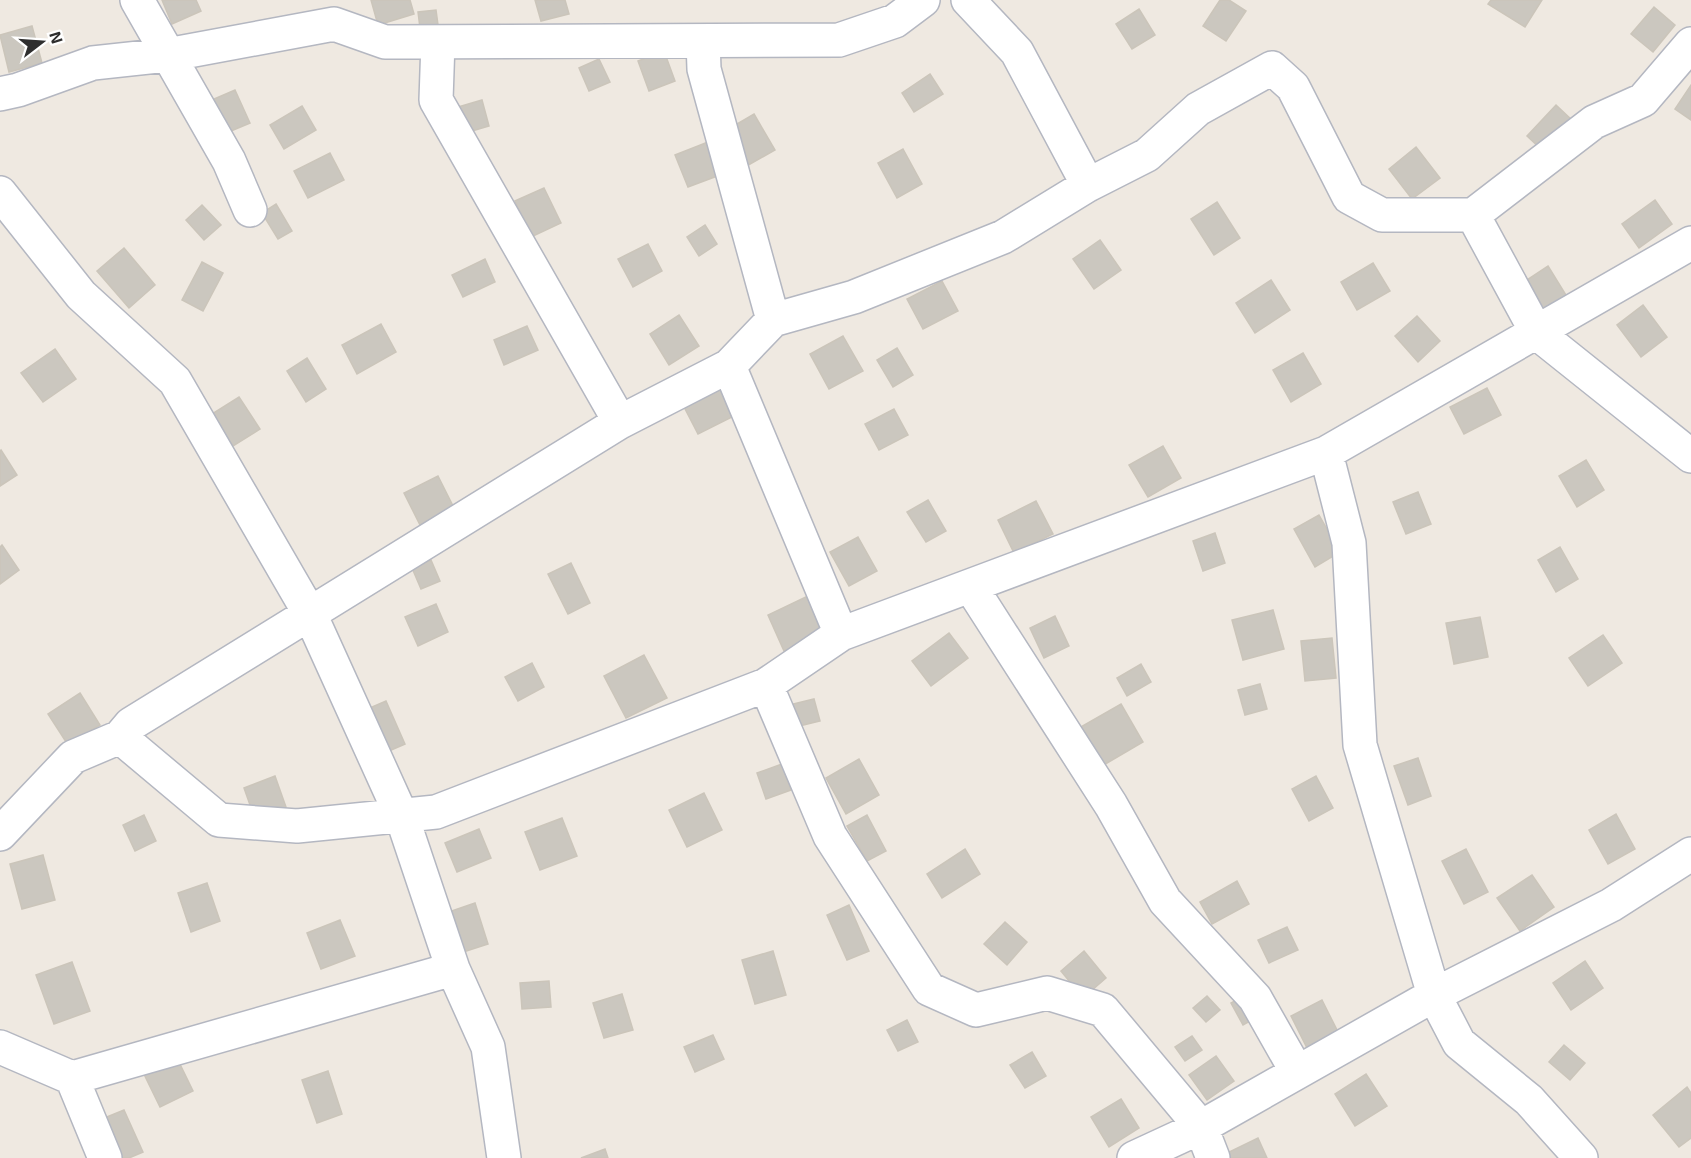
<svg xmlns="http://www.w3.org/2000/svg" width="1691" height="1158" font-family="'Exo 2',sans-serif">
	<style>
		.building { fill: #cbc7bf; stroke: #cbc5ba; stroke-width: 1.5 }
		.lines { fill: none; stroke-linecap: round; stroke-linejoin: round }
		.minor-casing { stroke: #b4b7c1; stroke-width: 36 }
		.minor { stroke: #fff; stroke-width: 33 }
	</style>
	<rect width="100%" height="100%" fill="#efe9e1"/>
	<!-- building -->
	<path class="building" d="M162 0H196L201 11 172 24Z
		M371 0H410L414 14 378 25Z
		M535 0H565L569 14 541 21Z
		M1220 0H1229L1246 11 1226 41 1203 26Z
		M1491 0H1542L1525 27 1488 4Z
		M1654 7 1675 25 1653 52 1631 34Z
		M1139 9 1155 35 1132 49 1116 24Z
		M436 10 438 25 420 28 418 12Z
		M32 26 42 63 9 72 0 35Z
		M664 51 675 81 649 91 638 61Z
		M599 59 610 82 589 91 579 68Z
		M930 74 943 94 914 112 902 93Z
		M1691 85V120L1675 109Z
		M235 90 250 123 219 136 205 103Z
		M482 100 489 126 465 133 458 107Z
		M1556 105 1573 121 1544 152 1527 136Z
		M302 106 316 130 284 149 270 125Z
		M754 114 775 150 745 167 725 131Z
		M708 142 720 175 688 187 675 155Z
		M1416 147 1440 178 1412 199 1389 169Z
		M903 149 922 184 897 198 878 163Z
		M330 153 344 180 308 198 294 171Z
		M544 188 561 223 531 237 515 201Z
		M1655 200 1672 224 1639 248 1622 224Z
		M1217 202 1240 238 1214 255 1191 219Z
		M276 204 292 231 278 239 262 213Z
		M202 205 221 225 204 240 186 220Z
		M705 225 717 244 699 256 687 237Z
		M1100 240 1121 270 1094 289 1073 259Z
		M648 244 662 271 633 287 618 259Z
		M124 248 155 285 129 308 97 271Z
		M485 259 495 282 463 297 452 275Z
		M202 262 223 273 203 311 182 300Z
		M1373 263 1390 291 1357 310 1341 282Z
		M1548 266 1569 300 1539 319 1518 286Z
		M1271 280 1290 310 1255 333 1236 303Z
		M942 281 958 311 923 329 907 299Z
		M1643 305 1667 337 1641 357 1617 325Z
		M679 315 699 346 669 365 650 334Z
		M1417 316 1440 341 1418 362 1395 336Z
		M381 324 396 352 357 374 342 345Z
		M527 326 538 350 504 365 494 340Z
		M843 336 863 371 829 389 810 354Z
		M897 348 913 375 893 387 877 360Z
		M55 349 76 379 43 402 21 373Z
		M1303 353 1321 384 1291 402 1273 370Z
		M307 358 326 389 306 402 287 371Z
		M717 383 734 416 698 434 681 401Z
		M1487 388 1501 415 1464 434 1450 407Z
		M239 397 260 429 233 446 212 414Z
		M894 409 908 435 879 450 865 424Z
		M1163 446 1181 478 1148 497 1129 465Z
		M1 450 17 475 0 486V451Z
		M1586 460 1604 490 1577 507 1559 476Z
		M438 476 454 508 420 525 404 493Z
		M1418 492 1431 524 1406 534 1393 502Z
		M928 500 946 531 926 542 907 512Z
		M1036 501 1053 534 1014 553 998 520Z
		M1319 515 1340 552 1315 567 1294 529Z
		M1215 533 1225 563 1203 571 1193 541Z
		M858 537 877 571 849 586 830 552Z
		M2 545 19 570 0 584V547Z
		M1560 547 1578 579 1556 592 1538 560Z
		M431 560 440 581 421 589 412 568Z
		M571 563 590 603 568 614 548 574Z
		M810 595 827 630 784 651 768 615Z
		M436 604 448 632 418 646 405 617Z
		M1273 610 1284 649 1243 660 1232 620Z
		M1055 616 1069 646 1044 658 1030 628Z
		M1480 617 1488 657 1454 664 1446 623Z
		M949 633 968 658 931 686 912 661Z
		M1603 635 1622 663 1588 686 1569 658Z
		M1332 638 1336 678 1305 681 1301 641Z
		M644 655 667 698 626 718 604 676Z
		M532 663 544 687 518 701 505 677Z
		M1141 664 1151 682 1127 696 1117 678Z
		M1260 684 1267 709 1245 715 1238 690Z
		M80 693 100 725 68 745 48 714Z
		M814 699 820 721 795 727 789 705Z
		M386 701 405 744 382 754 363 711Z
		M1121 704 1143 742 1102 766 1079 728Z
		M1418 758 1431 796 1408 805 1394 766Z
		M859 759 879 795 846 814 826 778Z
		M782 764 791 790 766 799 757 773Z
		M275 776 286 807 255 819 244 788Z
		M1316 776 1333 808 1309 821 1292 789Z
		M704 793 722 830 687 847 669 810Z
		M1616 814 1635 849 1608 864 1589 830Z
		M144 815 156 841 135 851 123 825Z
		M867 815 886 851 867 861 847 826Z
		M562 818 577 856 540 870 525 832Z
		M479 829 491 858 457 872 445 843Z
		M965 849 980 874 942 898 927 874Z
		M1466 849 1488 892 1464 904 1442 861Z
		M43 855 55 900 22 909 10 864Z
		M1532 875 1554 907 1520 931 1497 898Z
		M1237 881 1249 904 1212 924 1200 902Z
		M207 883 220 921 191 932 178 893Z
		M475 903 488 944 457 954 443 914Z
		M849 905 869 951 847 960 827 915Z
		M340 920 355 956 321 969 307 933Z
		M1005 922 1027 942 1007 965 984 944Z
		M1287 927 1298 950 1269 963 1258 940Z
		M773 951 786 995 755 1004 742 960Z
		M1084 951 1106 978 1083 998 1061 971Z
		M1585 961 1603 988 1571 1010 1553 983Z
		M72 962 90 1011 54 1024 36 975Z
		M549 981 551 1007 522 1009 520 983Z
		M622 994 633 1030 604 1038 593 1003Z
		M1247 994 1259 1016 1243 1025 1231 1003Z
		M1207 996 1220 1010 1206 1022 1193 1008Z
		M1322 1000 1339 1034 1308 1050 1291 1016Z
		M907 1020 918 1042 898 1051 887 1030Z
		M713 1035 724 1059 695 1072 684 1047Z
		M1192 1036 1202 1050 1185 1061 1175 1047Z
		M1564 1045 1585 1063 1570 1080 1549 1062Z
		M1032 1052 1046 1076 1025 1088 1010 1065Z
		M175 1054 193 1091 160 1107 142 1070Z
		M1216 1056 1234 1081 1207 1100 1189 1075Z
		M328 1071 342 1114 317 1123 302 1080Z
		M1366 1074 1387 1106 1355 1126 1335 1094Z
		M1687 1087 1691 1093V1138L1679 1147 1653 1115Z
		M1121 1099 1139 1128 1109 1147 1091 1117Z
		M124 1110 143 1152 129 1158H119L102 1119Z
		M1258 1138 1267 1158H1227L1225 1154Z
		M605 1149 608 1158H581Z"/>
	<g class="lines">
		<defs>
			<path id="minor" d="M137 0 229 161 250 210
				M968 0 1017 52 1088 185
				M703 41 704 69 773 320
				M438 42 436 100 620 422
				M0 94 18 90 93 63 167 55 334 24 385 42 839 40 895 21 923 0
				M0 193 81 295 175 381 310 614 402 817 453 969 488 1047 504 1158
				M1473 215 1537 333 1691 456
				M729 366 841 634
				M1326 453 1349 543 1360 745 1434 995 1459 1043 1529 1100 1581 1158
				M971 587 1111 805 1165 901 1255 998 1297 1072
				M766 685 830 836 929 989 976 1010 1047 993 1103 1010 1201 1127 1213 1158
				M120 737 219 820 297 826 436 812 766 685 841 634 1326 453 1691 243
				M0 834 73 757 120 737 131 724 620 422 729 366 773 320 854 297 1003 237 1088 185 1147 155 1198 109 1272 68 1293 87 1349 197 1382 215H1473L1594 122 1643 100 1691 44
				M0 1047 72 1078 453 969
				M72 1078 105 1158
				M1134 1158 1201 1127 1434 995 1611 905 1691 854"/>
		</defs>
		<!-- minor casing -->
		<use href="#minor" class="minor-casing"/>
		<!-- minor -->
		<use href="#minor" class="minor"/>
	</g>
	<!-- north arrow -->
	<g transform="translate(42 42) rotate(73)" stroke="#ffffff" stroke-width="4.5" paint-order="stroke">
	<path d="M0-4.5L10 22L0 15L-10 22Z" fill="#2e2e2e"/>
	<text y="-9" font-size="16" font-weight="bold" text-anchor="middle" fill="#2e2e2e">N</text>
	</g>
</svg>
